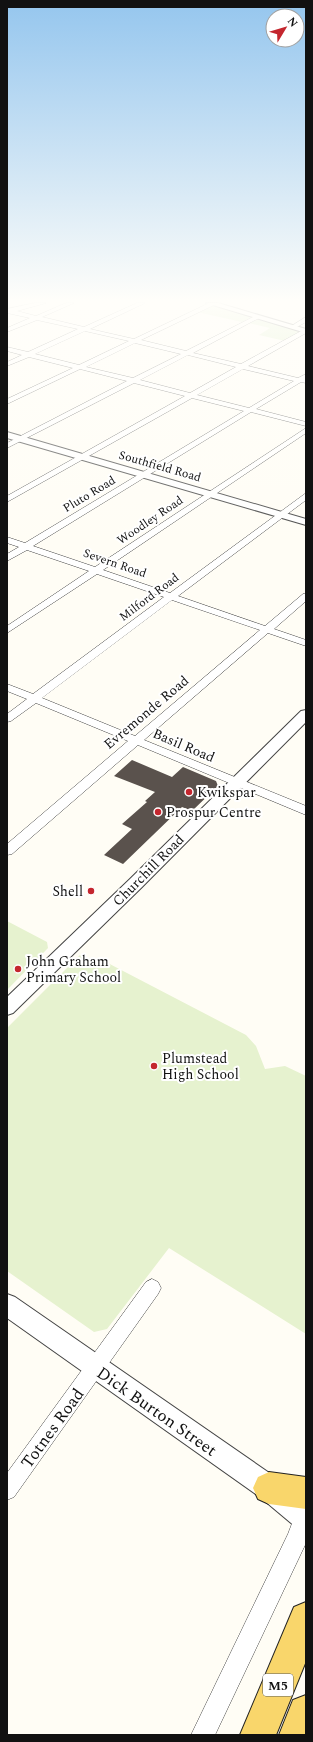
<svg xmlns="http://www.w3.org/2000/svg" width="313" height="1742" font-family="Spectral,serif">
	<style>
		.green { fill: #d5ebbd }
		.pitch { fill: #e6f2cf }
		.building { fill: #5a524d }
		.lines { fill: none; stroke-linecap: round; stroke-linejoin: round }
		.minor-casing { stroke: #444; stroke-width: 1 }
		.tertiary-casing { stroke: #444; stroke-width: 2 }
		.primary-casing { stroke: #222; stroke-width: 2 }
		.minor { fill: #fff; fill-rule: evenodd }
		.tertiary { fill: #fff; fill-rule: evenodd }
		.primary { fill: #f9d66b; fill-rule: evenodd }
		.poi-dot { fill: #c4262e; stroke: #fff; stroke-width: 1.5 }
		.labels { text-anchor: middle; stroke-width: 4; stroke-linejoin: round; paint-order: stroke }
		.far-street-label { font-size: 12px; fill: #111; stroke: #fff }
		.shield { fill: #fff; stroke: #585858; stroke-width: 1 }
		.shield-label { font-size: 13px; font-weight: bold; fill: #111 }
		.street-label { font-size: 14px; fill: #111; stroke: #fff }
		.poi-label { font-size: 14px; fill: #111; stroke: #fff; text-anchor: start }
		.near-street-label { font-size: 17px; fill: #111; stroke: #fff }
	</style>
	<rect width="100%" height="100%" fill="#fffdf5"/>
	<!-- green -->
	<path class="green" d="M210 306H213L251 317 242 322 197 312Z
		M256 319 297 330 300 332 285 341 259 335 270 328 248 323Z"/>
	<!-- pitch -->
	<path class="pitch" d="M7 921 47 942 48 948 7 990Z
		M80 955 87 958 102 960 246 1035 256 1046 265 1069 285 1066 306 1076V1334L169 1248 107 1329 94 1332 7 1271V1028Z"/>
	<!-- building -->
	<path class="building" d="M132 760 172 777 183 767 216 781 218 786 192 811 182 807 123 864 104 855 132 829 122 824 147 802 145 801 155 792 114 776Z"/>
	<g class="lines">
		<defs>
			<path id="minor" d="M35 303H46L17 311 36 316 66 303H74L42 317 84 327 137 303H145L90 329 134 339 209 303H214V305L141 340 186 351 255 316H259V318L193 353 241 364 303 330 306 329V333L248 366 298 378 306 374V383L301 382 256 409 306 422V426L251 412 33 546 95 567 306 428V433L103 570 170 593 306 493V500L178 596 265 626 303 594 306 593V601L274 629 306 640V646L268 633 144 740 306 806V815L138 745 12 854 7 855V844L128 741 36 703 11 721 7 722V714L27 699 7 691V684L33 694 164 597 97 574 7 633V626L89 571 27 550 7 561V554L19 547 7 543V537L25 543 244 411 192 398 7 502V496L185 396 134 383 7 448V443L127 381 80 369 7 404V399L73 368 29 357 7 366V362L22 355 7 351V347L28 352 78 329 37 320 7 332V328L30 318 7 313V309ZM85 331 129 341 79 365 35 354ZM135 343 181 354 133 378 86 367ZM188 355 236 367 190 393 140 380ZM243 369 294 381 249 408 197 395ZM172 600 260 630 135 736 42 698Z
				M306 317V322L295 328 290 327Z
				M152 1279 158 1282 161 1288 158 1294 14 1497 7 1500V1473L146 1282Z
				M306 1502V1543L215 1735H191L288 1534 299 1505Z"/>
			<path id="tertiary" d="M206 303H218L306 329V333Z
				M7 432 306 519V525L7 438Z
				M306 710V722L142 887 13 1013 7 1015V997L130 879 301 711Z
				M7 1294 15 1297 278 1479 306 1502V1532L297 1528 260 1497 7 1318Z"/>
			<path id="primary" d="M269 1472 306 1477V1509L269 1504 258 1499 253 1488 258 1477Z
				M306 1602V1661L276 1735H240L294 1607Z
				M306 1695V1735H279L293 1700Z"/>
		</defs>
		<!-- minor casing -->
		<use href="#minor" class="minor-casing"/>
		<!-- tertiary casing -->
		<use href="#tertiary" class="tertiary-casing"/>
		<!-- primary casing -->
		<use href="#primary" class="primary-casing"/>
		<!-- minor -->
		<use href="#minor" class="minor"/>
		<!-- tertiary -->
		<use href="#tertiary" class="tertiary"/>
		<!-- primary -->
		<use href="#primary" class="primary"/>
	</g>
	<!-- sky -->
	<linearGradient id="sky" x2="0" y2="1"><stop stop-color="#95c6ee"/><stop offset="0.55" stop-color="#fffefa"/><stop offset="1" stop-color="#fffefa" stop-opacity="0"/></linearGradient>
	<rect width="313" height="547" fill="url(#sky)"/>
	<!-- markers -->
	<g class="poi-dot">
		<circle cx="189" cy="792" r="4"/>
		<circle cx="158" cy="812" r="4"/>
		<circle cx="91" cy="891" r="4"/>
		<circle cx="18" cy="969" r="4"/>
		<circle cx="154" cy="1066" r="4"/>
	</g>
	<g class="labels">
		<!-- far-street labels -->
		<g class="far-street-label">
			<text transform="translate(160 466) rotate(16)" y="4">Southfield Road</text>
			<text transform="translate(89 494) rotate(-31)" y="4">Pluto Road</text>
			<text transform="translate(150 520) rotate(-34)" y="4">Woodley Road</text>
			<text transform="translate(115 563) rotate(19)" y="4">Severn Road</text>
			<text transform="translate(149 597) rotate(-37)" y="4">Milford Road</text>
		</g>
		<!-- shield labels -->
		<rect class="shield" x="263" y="1674" width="30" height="22" rx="3"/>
		<g class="shield-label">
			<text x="278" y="1690">M5</text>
		</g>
		<!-- street labels -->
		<g class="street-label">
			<text transform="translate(146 712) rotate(-40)" y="5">Evremonde Road</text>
			<text transform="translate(184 745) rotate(23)" y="5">Basil Road</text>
			<text transform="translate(148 870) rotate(-45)" y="5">Churchill Road</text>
		</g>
		<!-- poi labels -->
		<g class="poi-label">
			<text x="197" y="797">Kwikspar</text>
			<text x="166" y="817">Prospur Centre</text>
			<text x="83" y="896" text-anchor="end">Shell</text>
			<text x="26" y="966">John Graham<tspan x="26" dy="16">Primary School</tspan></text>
			<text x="162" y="1063">Plumstead<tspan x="162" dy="16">High School</tspan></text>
		</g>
		<!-- near-street labels -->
		<g class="near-street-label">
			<text transform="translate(157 1411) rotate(35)" y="6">Dick Burton Street</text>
			<text transform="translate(52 1428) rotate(-54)" y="6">Totnes Road</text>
		</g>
	</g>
	<!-- border -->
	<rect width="313" height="1742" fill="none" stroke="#111111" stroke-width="16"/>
	<!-- north arrow -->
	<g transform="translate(285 28) rotate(52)"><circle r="19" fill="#ffffff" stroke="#a0a0a0"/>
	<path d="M0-3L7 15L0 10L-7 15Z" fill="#c4262e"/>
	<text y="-6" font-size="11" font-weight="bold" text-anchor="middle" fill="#111111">N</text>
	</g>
</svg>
